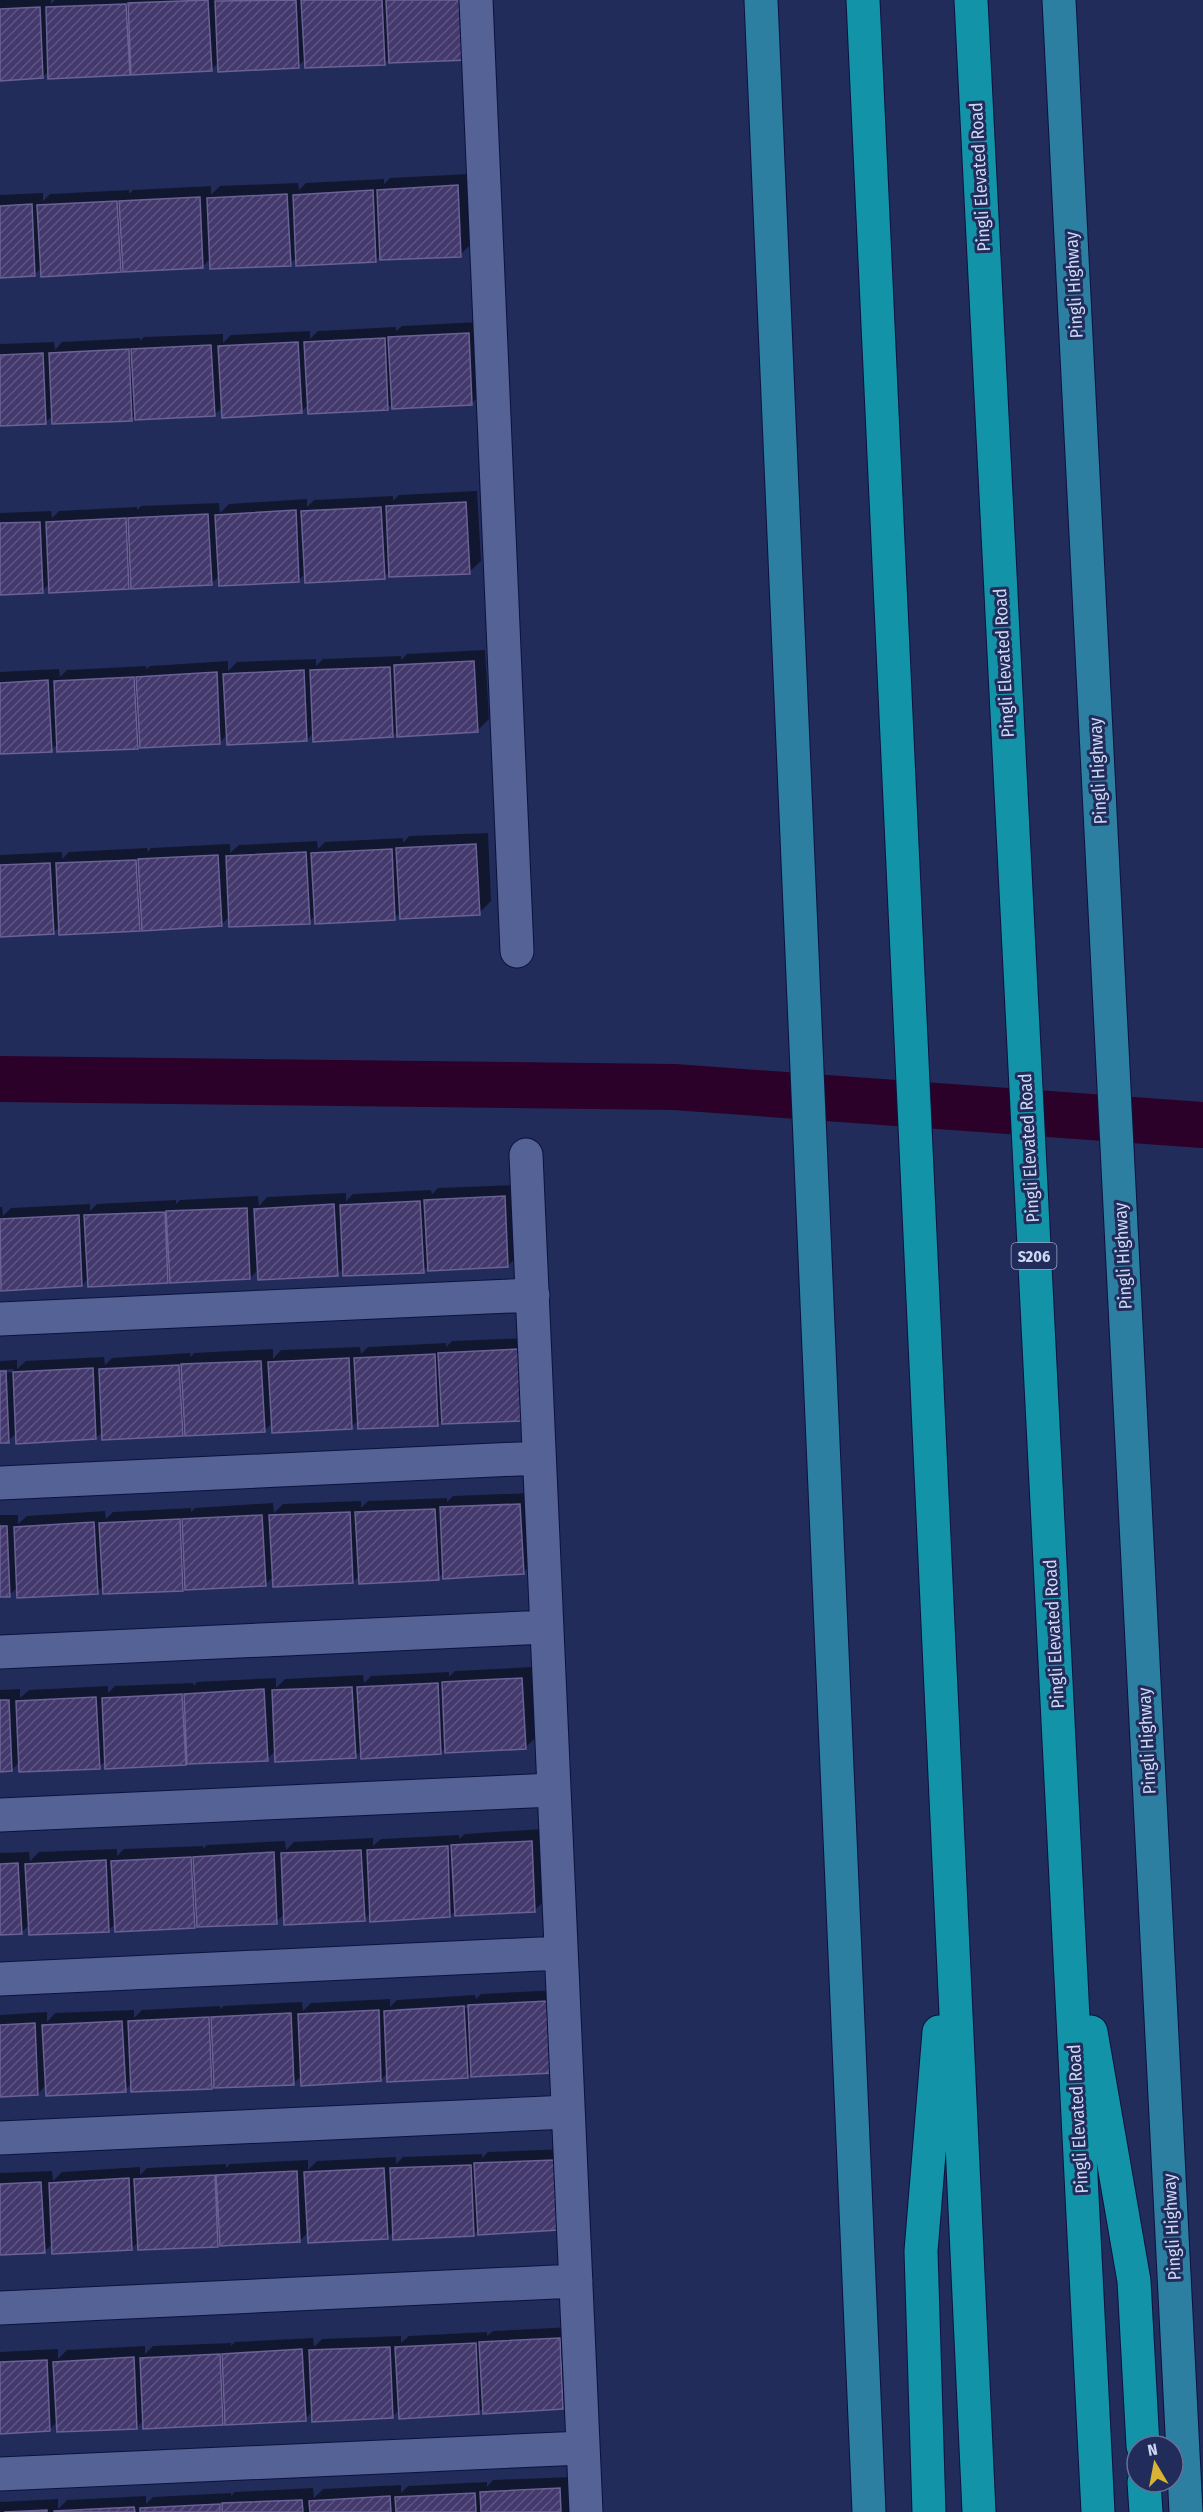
<svg xmlns="http://www.w3.org/2000/svg" width="1203" height="2512" font-family="'Fira Sans Condensed',sans-serif">
	<style>
		.shadow { fill: #0007; fill-rule: evenodd }
		.lines { fill: none; stroke-linecap: round; stroke-linejoin: round }
		.canal { stroke: #2c0129; stroke-width: 46 }
		.building { fill: url(#building-hatch); stroke: #6a6196; stroke-width: 1.5 }
		.minor-casing { stroke: #0c123e; stroke-width: 35 }
		.major-casing { stroke: #0c123e; stroke-width: 35 }
		.highway-casing { stroke: #0c123e; stroke-width: 35 }
		.minor { stroke: #546296; stroke-width: 33 }
		.major { stroke: #2c7fa0; stroke-width: 33 }
		.highway { stroke: #1293a7; stroke-width: 33 }
		.labels { text-anchor: middle; stroke-width: 6; stroke-linejoin: round; paint-order: stroke }
		.shield { fill: #222c5a; stroke: #9aa4c6; stroke-width: 1.5 }
		.shield-label { font-size: 16px; font-weight: bold; fill: #cdd7f4 }
		.street-label { font-size: 18px; fill: #cdd7f4; stroke: #222c5a }
	</style>
	<defs>
		<pattern id="building-hatch" width="6" height="6" patternUnits="userSpaceOnUse" patternTransform="scale(1.5)"><rect width="6" height="6" fill="#44396c"/><path d="M-1 1l2-2M0 6l6-6M5 7l2-2" fill="none" stroke="#5e5582"/></pattern>
	</defs>
	<rect width="100%" height="100%" fill="#222c5a"/>
	<!-- shadow -->
	<path class="shadow" d="M0 0H51V4L55 0H478L384 63 306 59 298 66 219 62 211 70 132 71 129 74 50 70 43 77 0 79Z
		M469 174 472 243 460 255H381L376 260 297 257 290 264 211 258 202 267H124L120 271 42 267 34 275 0 276V195L43 193V201L50 194 129 190V194L133 190 211 186V195L220 186 298 183 299 190 306 183 384 179V184L390 178Z
		M480 322 483 392 472 403H393L388 408 309 404 301 412 223 407 214 415H136L131 419 53 415 46 422 0 425V344L54 342 55 350 62 342 140 338V341L144 337 223 334V343L231 335 310 331V339L318 331 396 327V331L402 326Z
		M477 491 481 561 469 572 390 571 384 577 306 573 299 580 220 575 211 584H133L129 588 50 583 42 591 0 593V513L51 511 52 518 59 511 137 507V510L141 506 219 503 220 513 229 504 307 499V507L314 500 393 496V501L399 495Z
		M485 650 489 719 477 731 398 730 393 736 314 732 307 740 228 734 220 742 141 743 137 747 58 743 51 750 0 753V672L59 669 60 677 67 670 146 666V669L150 666 228 661V671L237 662 316 659V666L323 659 401 656V660L407 654Z
		M488 833 491 901 479 913 401 912 394 918 316 915 309 922 230 916 221 925 143 926 139 930 60 926 53 933 0 935V855L62 852V859L69 852 147 848 148 852 151 848 230 844V853L239 845 317 841 318 849 325 842 403 838V843L409 836Z
		M516 1185 519 1254 508 1266 429 1265 423 1271 344 1267 337 1274 259 1269 250 1278H171L167 1282 89 1278 82 1285 2 1280 0 1282V1207H2L3 1216 11 1208 90 1204V1211L97 1204 176 1200V1204L180 1200 258 1196 259 1206 267 1197 346 1193V1201L353 1194 431 1190 432 1194 438 1188Z
		M530 1338 533 1407 443 1419 438 1424 359 1420 351 1427 273 1422 264 1431H186L182 1435 103 1431 96 1438 17 1432 8 1441 0 1442V1373L13 1372V1369L0 1370V1361L17 1360V1369L26 1361 104 1357 105 1365 112 1358 190 1353 191 1357 194 1353 273 1349V1359L281 1350 360 1347 361 1354 368 1347 446 1343V1347L452 1341Z
		M531 1493 535 1561 523 1573 444 1572 438 1578 360 1575 353 1582 274 1576 265 1585 187 1586 183 1589 104 1585 97 1592 18 1587 9 1595 0 1596V1515H18V1524L27 1516 105 1511 106 1519 113 1512 191 1508V1512L195 1508 273 1503 274 1513 283 1504 361 1501V1508L368 1501 447 1498V1502L453 1496Z
		M533 1667 537 1736 525 1748 447 1747 440 1753 362 1750 355 1757 276 1750 267 1759 189 1760 185 1763 106 1760 99 1767 20 1761 12 1770H0V1690L20 1689V1698L29 1690 108 1686V1693L115 1686 193 1683 194 1686 197 1682 276 1678V1688L285 1679 363 1675 364 1683 371 1676 449 1672V1677L455 1671Z
		M543 1829 546 1899 534 1911 456 1910 450 1916 371 1912 364 1920 285 1913 276 1922H198L194 1926 116 1923 109 1930 30 1924 21 1933 0 1934V1853L29 1852 30 1861 39 1852 117 1849V1856L124 1849 203 1846V1849L207 1845 285 1841 286 1850 294 1842 373 1838V1846L381 1839 459 1835V1839L465 1834Z
		M559 1990 467 2077 388 2072 381 2080 302 2075 294 2083H215L212 2087 132 2083 125 2090 46 2085 38 2094 0 2095V2015L47 2012V2022L55 2013 134 2010V2018L142 2010 220 2006V2009L224 2006 302 2002 303 2011 311 2003 390 1999V2007L397 2000 475 1995 476 1999 481 1994ZM472 2005V2008L396 2012V2009Z
		M566 2149 569 2217 479 2229 473 2235 394 2231 387 2238 308 2232 300 2241 221 2242 217 2245 139 2241 132 2248 53 2243 44 2252 0 2254V2173L52 2171 53 2181 62 2172 140 2167V2175L147 2168 226 2164V2168L230 2164 308 2160V2170L317 2161 396 2157V2164L403 2157 482 2154V2158L488 2152Z
		M571 2327 574 2396 562 2408 484 2407 478 2413 400 2409 392 2417 313 2411 305 2419H227L223 2423 144 2420 137 2427 58 2421 49 2430 0 2433V2352L58 2349V2359L67 2350 145 2346V2354L153 2346 231 2343V2346L235 2342 313 2338 314 2347 322 2339 401 2336V2343L409 2336 487 2332V2336L493 2331Z
		M571 2477 573 2512H0V2502L58 2499V2509L67 2500 146 2496V2504L153 2497 231 2493V2496L235 2492 313 2488 314 2498 323 2489 401 2485V2493L408 2486 487 2482V2487L493 2480Z"/>
	<g class="lines">
		<!-- canal -->
		<path class="canal" d="M0 1079 674 1087 1203 1125"/>
	</g>
	<!-- building -->
	<path class="building" d="M208 0 212 71 131 75 128 3Z
		M296 0 299 68 218 72 215 1Z
		M301 0H382L385 65 305 68Z
		M386 0H466L469 60 389 63Z
		M126 4 130 75 48 79 46 7Z
		M40 7 43 78 0 81V9Z
		M458 185 461 257 380 260 377 190Z
		M373 190 376 262 296 266 293 195Z
		M287 194 291 266 210 269 207 198Z
		M200 197 203 268 123 272 119 201Z
		M117 201 121 272 41 277 37 205Z
		M32 204 35 276 0 278V206Z
		M469 333 472 405 392 409 388 337Z
		M385 338 388 410 308 414 304 342Z
		M298 342 302 413 222 418 218 346Z
		M211 345 215 416 135 420 131 349Z
		M129 349 132 421 52 424 49 353Z
		M43 353 46 424 0 426V355Z
		M466 502 470 574 389 577 386 506Z
		M381 507 385 579 305 583 301 511Z
		M296 510 299 582 219 586 215 515Z
		M208 514 212 585 131 589 128 518Z
		M126 518 129 589 49 593 46 522Z
		M40 522 43 593 0 595V523Z
		M474 661 478 732 397 737 394 665Z
		M390 667 393 737 313 742 310 670Z
		M304 670 307 741 227 745 223 674Z
		M217 672 220 744 140 748 136 677Z
		M134 677 138 749 57 752 54 681Z
		M48 680 52 752 0 754V683Z
		M476 844 480 915 400 919 396 848Z
		M392 849 395 920 315 924 311 853Z
		M306 852 310 924 229 927 226 856Z
		M218 855 222 926 142 931 138 859Z
		M136 860 140 931 59 935 56 863Z
		M50 863 54 934 0 937V865Z
		M505 1196 508 1267 428 1271 424 1200Z
		M420 1201 424 1273 343 1276 340 1205Z
		M334 1204 338 1276 258 1280 254 1209Z
		M247 1208 250 1279 170 1283 166 1211Z
		M165 1212 168 1283 88 1287 84 1215Z
		M79 1215 82 1286 1 1291 0 1219Z
		M519 1349 522 1421 442 1424 438 1353Z
		M435 1354 438 1426 358 1429 354 1358Z
		M349 1358 352 1429 272 1433 268 1362Z
		M261 1361 265 1432 185 1436 181 1364Z
		M179 1365 183 1436 102 1440 99 1369Z
		M93 1368 96 1439 16 1444 13 1372Z
		M0 1371H6L9 1443H0Z
		M520 1504 524 1574 443 1579 440 1507Z
		M435 1509 439 1580 359 1584 355 1512Z
		M350 1512 353 1583 273 1587 269 1515Z
		M262 1515 266 1586 185 1590 182 1519Z
		M180 1519 183 1591 103 1594 99 1523Z
		M94 1522 98 1594 17 1598 14 1527Z
		M0 1526H7L10 1597H0Z
		M522 1678 526 1749 445 1753 442 1682Z
		M438 1683 441 1754 361 1759 357 1687Z
		M352 1687 356 1758 275 1762 272 1690Z
		M264 1689 268 1761 187 1764 184 1694Z
		M182 1694 186 1765 105 1769 102 1698Z
		M96 1697 100 1769 19 1772 16 1701Z
		M0 1700H9L12 1771 0 1772Z
		M532 1841 535 1912 455 1916 451 1845Z
		M448 1846 450 1917 370 1922 367 1850Z
		M361 1850 365 1921 284 1925 281 1853Z
		M274 1852 277 1924 197 1927 193 1857Z
		M191 1857 195 1928 115 1932 111 1861Z
		M106 1860 109 1932 29 1935 25 1864Z
		M18 1863 22 1934 0 1935V1864Z
		M548 2001 552 2073 471 2077 468 2005Z
		M464 2006 468 2078 387 2082 384 2011Z
		M379 2010 381 2081 301 2086 298 2014Z
		M291 2013 294 2085 214 2088 211 2017Z
		M209 2017 212 2089 131 2092 128 2021Z
		M122 2021 126 2092 46 2096 42 2025Z
		M35 2023 38 2095 0 2097V2025Z
		M555 2160 558 2230 478 2235 474 2163Z
		M471 2165 474 2236 393 2240 390 2168Z
		M384 2168 388 2239 308 2243 304 2172Z
		M297 2171 300 2242 220 2246 216 2175Z
		M215 2175 218 2247 138 2250 134 2179Z
		M129 2178 132 2250 52 2254 49 2183Z
		M41 2182 45 2253 0 2255V2184Z
		M560 2338 563 2409 483 2414 479 2342Z
		M476 2343 479 2414 399 2419 395 2347Z
		M390 2347 393 2418 312 2422 309 2350Z
		M302 2349 306 2421 225 2425 222 2354Z
		M220 2354 223 2425 143 2429 140 2358Z
		M134 2357 137 2429 57 2432 53 2362Z
		M47 2360 50 2431 0 2434V2362Z
		M560 2488 561 2512H481L480 2492Z
		M475 2493 476 2512H396L395 2497Z
		M390 2496 391 2512H310L309 2501Z
		M302 2500 303 2512H222V2503Z
		M220 2504V2512H140V2508Z
		M134 2507 135 2512H54V2511Z
		M47 2510V2512H4Z"/>
	<g class="lines">
		<defs>
			<path id="minor" d="M476 0 517 951
				M526 1155 586 2512
				M0 1319 533 1295
				M0 1483 539 1458
				M0 1652 547 1627
				M0 1815 554 1790
				M0 1979 561 1953
				M0 2138 568 2112
				M0 2308 576 2281
				M0 2474 583 2448"/>
			<path id="major" d="M761 0 869 2512
				M1059 0 1186 2512"/>
			<path id="highway" d="M863 0 979 2512
				M971 0 1098 2512
				M1091 2032 1134 2281 1143 2446
				M1144 2482 1146 2512
				M929 2512 921 2251 939 2032"/>
		</defs>
		<!-- minor casing -->
		<use href="#minor" class="minor-casing"/>
		<!-- major casing -->
		<use href="#major" class="major-casing"/>
		<!-- highway casing -->
		<use href="#highway" class="highway-casing"/>
		<!-- minor -->
		<use href="#minor" class="minor"/>
		<!-- major -->
		<use href="#major" class="major"/>
		<!-- highway -->
		<use href="#highway" class="highway"/>
	</g>
	<g class="labels">
		<!-- shield labels -->
		<rect class="shield" x="1011.5" y="1243" width="45" height="26" rx="4.5"/>
		<g class="shield-label">
			<text x="1034" y="1262">S206</text>
		</g>
		<!-- street labels -->
		<g class="street-label">
			<text transform="translate(980 177) rotate(-93)" y="6">Pingli Elevated Road</text>
			<text transform="translate(1074 285) rotate(-93)" y="6">Pingli Highway</text>
			<text transform="translate(1004 663) rotate(-93)" y="6">Pingli Elevated Road</text>
			<text transform="translate(1098 771) rotate(-93)" y="6">Pingli Highway</text>
			<text transform="translate(1029 1148) rotate(-93)" y="6">Pingli Elevated Road</text>
			<text transform="translate(1123 1256) rotate(-93)" y="6">Pingli Highway</text>
			<text transform="translate(1054 1634) rotate(-93)" y="6">Pingli Elevated Road</text>
			<text transform="translate(1147 1741) rotate(-93)" y="6">Pingli Highway</text>
			<text transform="translate(1078 2119) rotate(-93)" y="6">Pingli Elevated Road</text>
			<text transform="translate(1172 2227) rotate(-93)" y="6">Pingli Highway</text>
		</g>
	</g>
	<!-- north arrow -->
	<g transform="translate(1155 2464) rotate(350)"><circle r="28" fill="#222c5a" stroke="#667098" stroke-width="1.5"/>
	<path d="M0-4.5L10 22L0 15L-10 22Z" fill="#d9b334"/>
	<text y="-9" font-size="16" font-weight="bold" text-anchor="middle" fill="#cdd7f4">N</text>
	</g>
</svg>
